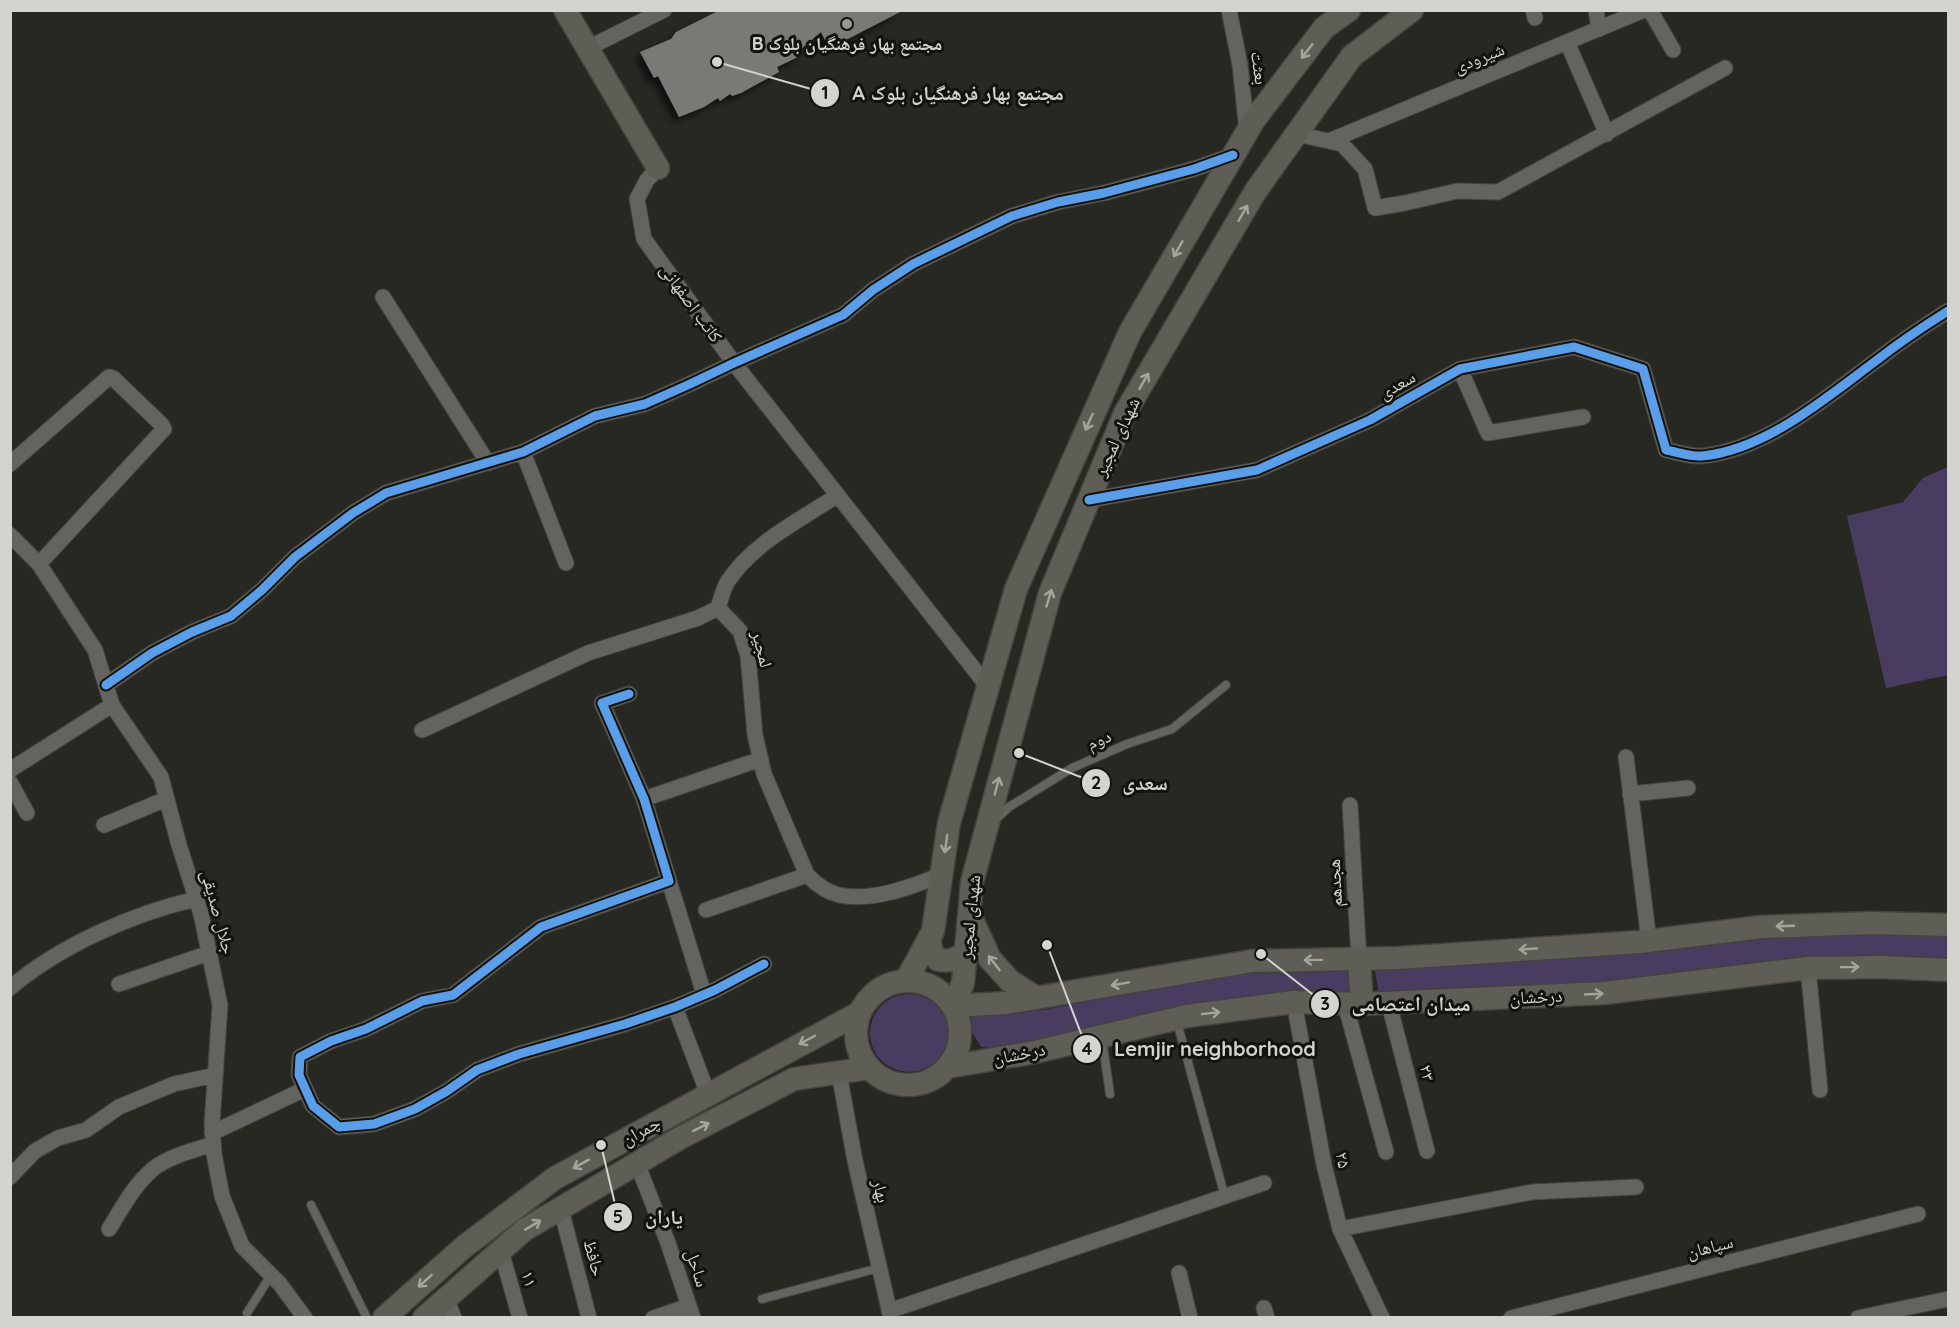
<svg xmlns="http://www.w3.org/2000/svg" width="1959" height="1328" font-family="Quicksand,'Noto Naskh Arabic',sans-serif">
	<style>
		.green { fill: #483c60 }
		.building { fill: #797974; filter: url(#shadow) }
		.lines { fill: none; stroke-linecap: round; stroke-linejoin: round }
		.lane-casing { stroke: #43443f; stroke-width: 10 }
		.street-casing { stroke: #43443f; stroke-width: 17 }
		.secondary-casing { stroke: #43443f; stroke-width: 25 }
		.lane { stroke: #63635f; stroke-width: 8 }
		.street { stroke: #63635f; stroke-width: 15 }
		.secondary { stroke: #5e5e56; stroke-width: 22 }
		.cycleway-casing { stroke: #12120e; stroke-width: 13 }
		.cycleway { stroke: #5a9eea; stroke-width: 9 }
		.oneway { stroke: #a4a59e }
		.poi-dot { fill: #979892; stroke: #12120e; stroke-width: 2 }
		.labels { text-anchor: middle; stroke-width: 6; stroke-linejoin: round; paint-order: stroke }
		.poi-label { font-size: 18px; font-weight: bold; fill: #d3d4ce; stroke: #12120e }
		.street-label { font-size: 18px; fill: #d3d4ce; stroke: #12120e }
		.leader { fill: none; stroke: #d3d4ce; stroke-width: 2 }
		.callout-dot { fill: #d3d4ce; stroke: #12120e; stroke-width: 2 }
		.mark-label { font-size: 18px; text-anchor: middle; font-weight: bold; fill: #111 }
		.callout-label { font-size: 20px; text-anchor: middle; font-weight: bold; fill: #d3d4ce; stroke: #12120e; stroke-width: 6; stroke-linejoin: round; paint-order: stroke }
	</style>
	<defs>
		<filter id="shadow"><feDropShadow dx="-5.5" dy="5.5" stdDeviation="3" flood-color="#0009"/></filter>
	</defs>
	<rect width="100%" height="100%" fill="#282823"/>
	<!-- green -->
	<path class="green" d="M1948 467V675L1886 688 1847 516 1903 502 1923 478Z
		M1835 932 1948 933V961L1825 956 1769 961 1620 980 1460 993 1379 996 1375 970Z
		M1288 970 1350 971 1348 998C1289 1000 1227 997 1169 1008 1109 1019 1043 1052 981 1047L972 1032 971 1016 1043 1010 1231 974Z
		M870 1033a39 39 0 1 1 78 0a39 39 0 1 1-78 0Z"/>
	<!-- building -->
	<path class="building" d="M720 10H904L838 44 835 37 826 42 821 32 801 49 800 56 777 67 779 72 741 93 732 96 730 94 720 101 718 98 704 107 679 117 658 76 654 78 640 52 671 39 676 32Z"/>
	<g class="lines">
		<defs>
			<path id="lane" d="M996 819 1009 807 1072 768 1127 744 1172 729 1226 685
				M1177 1022 1225 1197
				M1102 1039 1110 1094
				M311 1205 367 1318
				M762 1299 879 1268
				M247 1313 271 1275"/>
			<path id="street" d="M1229 10 1240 65 1247 132
				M1533 10 1535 18
				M1596 10 1599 29
				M1650 10 1673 50
				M1567 42 1607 134
				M588 48 664 10
				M1297 134 1342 144 1365 169 1375 208 1405 203 1457 191 1498 192 1725 68
				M1329 141 1644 10
				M658 168 647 180 637 199 644 239 734 363 988 687
				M383 297 488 463
				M1460 369 1488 433 1583 417
				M523 452 566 563
				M10 464 109 377 113 378 162 425 164 429 39 564
				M1089 500 1257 470 1370 420 1460 369 1574 347 1643 369 1666 450C1677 452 1691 457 1702 456 1766 450 1827 397 1877 360 1900 342 1924 326 1948 311
				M10 535 39 564 95 650 112 705 161 777 179 845 201 914 220 1005 212 1124 214 1154 222 1196 242 1246 280 1284 305 1318
				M718 608C721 599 723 589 728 581 753 543 800 520 838 495
				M106 685 152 653 192 632 231 616 262 590 295 557 353 513 386 493 523 452 595 416 645 404 690 384 734 363 843 315 873 290 913 264 1012 216 1058 202 1104 193 1194 169 1233 155
				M629 694 602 703 644 799 669 881 541 927 453 995 422 1001 366 1029 331 1041 300 1057 299 1075 313 1106 339 1127 374 1124 415 1109 447 1091 477 1070 519 1054 625 1024 675 1007 715 990 764 964
				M422 730 588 653 698 618 718 608 740 631 748 656 755 735 764 774 807 875C816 884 826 892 839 895 872 902 911 887 941 875
				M1626 757 1649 941
				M10 770 112 705
				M10 782 27 813
				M1630 794 1688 788
				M644 799 761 759
				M1350 805 1359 960
				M104 825 166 799
				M669 881 704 994
				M706 910 807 875
				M1808 968 1820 1090
				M119 984 209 953
				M10 988C59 946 134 913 196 899
				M1294 1002 1324 1165 1340 1229 1382 1318
				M1345 1004 1386 1152
				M1389 1004 1427 1151
				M675 1007 708 1094
				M839 1073 855 1161 891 1318
				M212 1133 305 1089
				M637 1163 668 1243 693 1318
				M10 1177 35 1151 58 1138 86 1130 119 1107 174 1084 215 1075
				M561 1209 589 1318
				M109 1229C122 1208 134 1185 153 1169 167 1157 195 1150 213 1144
				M1340 1229 1532 1192 1636 1187
				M501 1251 520 1318
				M1179 1273 1190 1318
				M446 1298 454 1318
				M1264 1308 1267 1318
				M889 1311 1264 1183
				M653 1318 689 1306
				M1511 1318 1918 1214
				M1858 1318 1948 1299"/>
			<path id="secondary" d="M565 10 658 168
				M970 915 990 959 1010 981 1037 998
				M929 940 932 952 938 960C950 962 956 959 966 953
				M1359 960 1362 1004
				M856 1033a52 52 0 1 1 104 0a52 52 0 1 1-104 0Z
				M906 981 933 931 949 823 1016 589 1130 332 1254 120 1324 28 1349 10
				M953 1006 963 983 972 882 1050 593 1125 413 1255 192 1352 56 1412 10
				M953 1006 1006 1003 1252 961 1398 958 1639 942 1761 927 1871 923 1948 925
				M948 1067 1035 1052 1187 1016 1294 1002 1362 1004 1605 993 1808 968 1881 967 1948 970
				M384 1318 465 1246 555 1178 859 1013
				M424 1318 524 1230 680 1138 794 1079 869 1068"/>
		</defs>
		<!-- lane casing -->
		<use href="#lane" class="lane-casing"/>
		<!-- street casing -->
		<use href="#street" class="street-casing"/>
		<!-- secondary casing -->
		<use href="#secondary" class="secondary-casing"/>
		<!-- lane -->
		<use href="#lane" class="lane"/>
		<!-- street -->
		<use href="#street" class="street"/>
		<!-- secondary -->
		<use href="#secondary" class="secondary"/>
		<defs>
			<path id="cycleway" d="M1089 500 1257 470 1370 420 1460 369 1574 347 1643 369 1666 450C1677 452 1691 457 1702 456 1766 450 1827 397 1877 360 1900 342 1924 326 1948 311
				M106 685 152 653 192 632 231 616 262 590 295 557 353 513 386 493 523 452 595 416 645 404 690 384 734 363 843 315 873 290 913 264 1012 216 1058 202 1104 193 1194 169 1233 155
				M629 694 602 703 644 799 669 881 541 927 453 995 422 1001 366 1029 331 1041 300 1057 299 1075 313 1106 339 1127 374 1124 415 1109 447 1091 477 1070 519 1054 625 1024 675 1007 715 990 764 964"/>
		</defs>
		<!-- cycleway casing -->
		<use href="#cycleway" class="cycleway-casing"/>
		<!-- cycleway -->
		<use href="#cycleway" class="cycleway"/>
	</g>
	<!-- one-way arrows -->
	<defs><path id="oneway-shaft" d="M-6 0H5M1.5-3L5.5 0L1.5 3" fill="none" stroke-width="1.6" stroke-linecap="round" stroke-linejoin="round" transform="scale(1.5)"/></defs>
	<g class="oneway">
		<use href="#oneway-shaft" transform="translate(1307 51) rotate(128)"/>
		<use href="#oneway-shaft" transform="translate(1243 213) rotate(-60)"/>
		<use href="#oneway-shaft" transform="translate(1178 249) rotate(120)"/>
		<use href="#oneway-shaft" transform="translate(1144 381) rotate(-60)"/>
		<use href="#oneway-shaft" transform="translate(1089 422) rotate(114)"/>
		<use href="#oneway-shaft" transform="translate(1049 598) rotate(-73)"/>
		<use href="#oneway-shaft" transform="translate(997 786) rotate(-75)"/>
		<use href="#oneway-shaft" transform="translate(946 844) rotate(98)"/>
		<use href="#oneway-shaft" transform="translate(1785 926) rotate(178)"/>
		<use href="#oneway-shaft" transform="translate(1528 949) rotate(176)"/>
		<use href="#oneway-shaft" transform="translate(1313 960) rotate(179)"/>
		<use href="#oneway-shaft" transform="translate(994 963) rotate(-128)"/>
		<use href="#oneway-shaft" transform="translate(1850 967) rotate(-1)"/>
		<use href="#oneway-shaft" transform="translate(1120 984) rotate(170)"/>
		<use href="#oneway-shaft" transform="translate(1594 994) rotate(-3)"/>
		<use href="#oneway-shaft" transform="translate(1211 1013) rotate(-7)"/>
		<use href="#oneway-shaft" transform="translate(807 1040) rotate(152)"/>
		<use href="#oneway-shaft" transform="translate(701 1127) rotate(-27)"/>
		<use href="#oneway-shaft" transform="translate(581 1164) rotate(151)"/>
		<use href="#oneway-shaft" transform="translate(533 1225) rotate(-31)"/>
		<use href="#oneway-shaft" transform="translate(425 1281) rotate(138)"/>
	</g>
	<!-- markers -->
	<circle class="poi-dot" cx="847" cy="24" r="6"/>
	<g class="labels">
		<!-- poi labels -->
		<g class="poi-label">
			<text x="847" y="50">B مجتمع بهار فرهنگیان بلوک</text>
		</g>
		<!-- street labels -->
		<g class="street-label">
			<text transform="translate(1479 58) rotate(-22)" y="6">شیرودی</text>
			<text transform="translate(1259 68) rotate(82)" y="6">بعثت</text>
			<text transform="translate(691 303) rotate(54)" y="6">کاتب اصفهانی</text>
			<text transform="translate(1397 385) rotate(-30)" y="6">سعدی</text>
			<text transform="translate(1117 437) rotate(-65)" y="6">شهدای لمجیر</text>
			<text transform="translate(762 649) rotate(76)" y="6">لمجیر</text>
			<text transform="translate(1099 740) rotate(-23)" y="6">دوم</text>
			<text transform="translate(1335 883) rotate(-93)" y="6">هجدهم</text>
			<text transform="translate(218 912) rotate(75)" y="6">جلال صدیقی</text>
			<text transform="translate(970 917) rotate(-84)" y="6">شهدای لمجیر</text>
			<text transform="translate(1536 997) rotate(-3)" y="6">درخشان</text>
			<text transform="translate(1019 1054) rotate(-11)" y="6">درخشان</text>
			<text transform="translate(1427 1073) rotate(76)" y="6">۲۳</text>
			<text transform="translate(641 1131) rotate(-29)" y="6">چمران</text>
			<text transform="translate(1343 1160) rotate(79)" y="6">۲۵</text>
			<text transform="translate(881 1191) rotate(77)" y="6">بهار</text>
			<text transform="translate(1710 1247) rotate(-14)" y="6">سپاهان</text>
			<text transform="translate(594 1258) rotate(75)" y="6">حافظ</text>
			<text transform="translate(697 1268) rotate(72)" y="6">ساحل</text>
			<text transform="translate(529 1279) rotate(74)" y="6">۱۱</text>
		</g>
	</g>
	<!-- callouts -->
	<path class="leader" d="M717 62L825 93M1019 753L1096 783M1261 954L1325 1004M1047 945L1087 1049M601 1145L618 1217"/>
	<g class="callout-dot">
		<circle cx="717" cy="62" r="6"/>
		<circle cx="1019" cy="753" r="6"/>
		<circle cx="1261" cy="954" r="6"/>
		<circle cx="1047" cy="945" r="6"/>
		<circle cx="601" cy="1145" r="6"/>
		<circle cx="825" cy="93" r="15"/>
		<circle cx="1096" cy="783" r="15"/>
		<circle cx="1325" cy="1004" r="15"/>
		<circle cx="1087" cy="1049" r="15"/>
		<circle cx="618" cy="1217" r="15"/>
	</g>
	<g class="mark-label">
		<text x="825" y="99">1</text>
		<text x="1096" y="789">2</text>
		<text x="1325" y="1010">3</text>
		<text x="1087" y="1055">4</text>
		<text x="618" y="1223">5</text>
	</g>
	<g class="callout-label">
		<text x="958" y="100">A مجتمع بهار فرهنگیان بلوک</text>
		<text x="1145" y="790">سعدی</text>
		<text x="1411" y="1011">میدان اعتصامی</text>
		<text x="1215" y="1056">Lemjir neighborhood</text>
		<text x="664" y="1224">یاران</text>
	</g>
	<!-- border -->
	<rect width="1959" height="1328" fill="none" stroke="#d3d4ce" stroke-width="24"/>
</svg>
